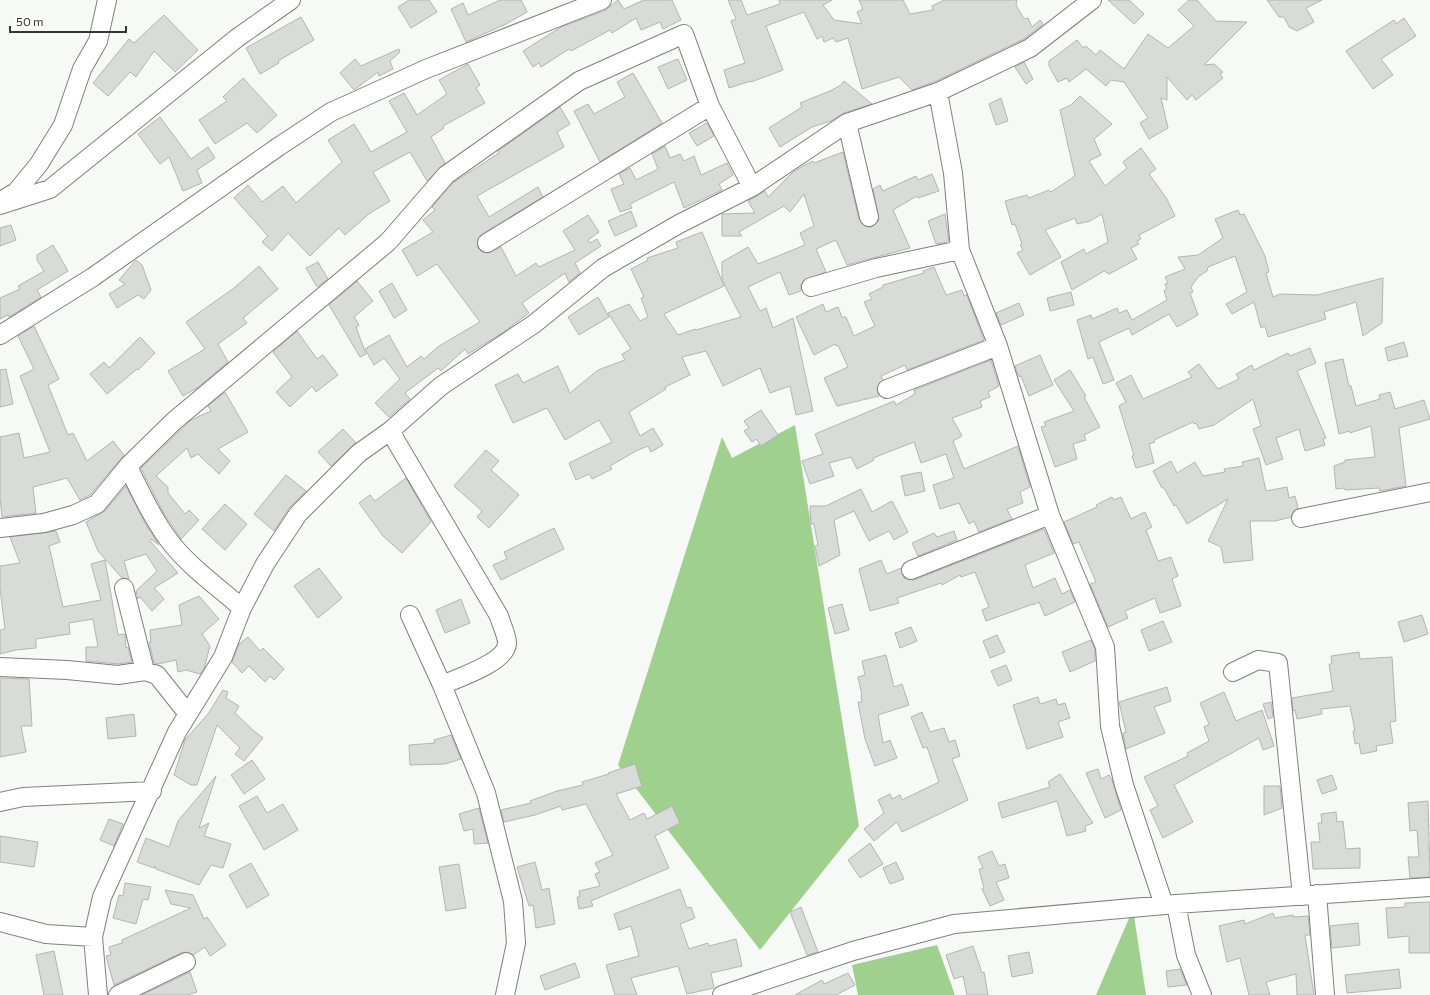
<svg xmlns="http://www.w3.org/2000/svg" width="1430" height="995" font-family="Commissioner,sans-serif">
	<style>
		.forest { fill: #a0d08e }
		.building { fill: #d8dbd8; stroke: #b2b5b1 }
		.lines { fill: none; stroke-linecap: round; stroke-linejoin: round }
		.street-casing { stroke: #7f817e; stroke-width: 20 }
		.street { stroke: #fff; stroke-width: 18 }
	</style>
	<rect width="100%" height="100%" fill="#f7f9f6"/>
	<!-- forest -->
	<path class="forest" d="M795 425 859 826 760 950 618 765 722 437 732 458Z
		M1133 909 1146 995H1096Z
		M937 945 955 995H858L852 965Z"/>
	<!-- building -->
	<path class="building" d="M409 0H429L437 12 411 28 398 7Z
		M500 0H521L527 12 506 24 466 42 451 9 463 3 468 15Z
		M618 0 624 9 644 0H672L681 20 663 29 660 22 641 30 636 18 612 33 610 30 571 51 569 49 541 67 539 63 533 67 523 51 561 27 606 10Z
		M728 0H741L747 15 780 4 779 0H832L823 5 834 20 862 24 857 12 863 9 859 0H903L910 14 933 10 932 6 944 0H1017L1016 5 1024 19 1028 18 1032 27 1040 20 1043 24 1024 39 934 82 912 90 899 77 862 89 848 38 836 42 833 38 824 42 822 36 817 39 804 12 766 26 783 70 751 82V81L729 88 724 70 745 63 731 21 736 19Z
		M1108 0H1129L1144 14 1134 24Z
		M1189 0H1197L1216 21 1247 22 1204 65 1214 64 1223 72 1220 74 1223 78 1196 100 1192 95 1187 100 1167 77V100L1161 98 1168 128 1149 139 1140 123 1148 118 1124 82 1111 80 1106 86 1086 69 1069 82 1067 78 1058 82 1049 66V61L1077 40 1083 48 1086 46 1096 55 1100 50 1124 69 1148 34 1168 48 1194 26 1178 10Z
		M1267 0H1322L1306 8 1314 22 1297 31 1289 27 1284 17H1279Z
		M164 15 198 50 175 72 154 51 136 77 130 72 108 96 93 83 129 39 134 43Z
		M301 17 314 40 278 61 279 63 260 74 246 48Z
		M1404 18 1416 36 1381 59 1393 75 1373 89 1346 51 1394 20 1396 24Z
		M399 49 400 52 390 61 393 69 379 76 378 72 354 90 340 73 355 59 361 66Z
		M678 59 687 80 668 89 658 67Z
		M1024 62 1033 79 1026 84 1015 67Z
		M468 64 480 85 476 88 485 103 443 126 444 128 431 137 445 163 427 181 410 152 373 172 390 201 370 213 345 235 339 228 310 256 288 233 272 251 262 242 268 236 234 198 248 185 262 202 283 186 296 203 342 162 328 140 354 124 371 152 407 132 389 101 404 93 417 115 447 94 439 80Z
		M633 73 662 123 600 162 574 111 588 104 594 114 625 97 617 82Z
		M243 78 277 115 257 133 247 123 215 144 199 120 227 101 223 97Z
		M844 81 872 104 844 113 831 121 812 127 780 147 769 128 802 107 800 103 830 91 841 85Z
		M1080 96 1112 124 1094 139 1101 155 1089 161 1105 186 1127 168 1123 162 1141 148 1156 169 1149 174 1167 199 1175 216 1139 235 1141 239 1137 241 1139 244 1131 248 1137 259 1109 274 1104 271 1072 290 1061 262 1084 249 1086 254 1108 242 1102 214 1090 221 1077 224 1075 218 1045 230 1061 257 1030 275 1017 253 1023 250 1020 245 1022 244 1015 224 1012 225 1005 201 1027 195 1029 198 1049 190 1051 192 1075 176 1060 110 1071 105Z
		M1001 98 1008 121 996 125 989 104Z
		M560 107 570 124 557 132 564 147 477 196 489 217 538 187 543 197 482 234 478 238V248L482 252 488 253 501 247 516 276 536 263 539 267 575 250 563 231 588 215 599 232 588 240 590 243 597 239 601 246 575 263 580 273 571 280 569 282 565 273 522 303 529 313 502 333 468 354 465 349 441 371 438 368 405 393 410 399 389 417 375 403 400 379 384 358 374 365 365 349 389 335 407 367 421 356 424 359 439 346 480 322 437 264 417 276 402 250 433 232 423 220 435 210 432 207 453 183 499 153 498 151Z
		M160 117 191 159 208 147 215 158 197 170 202 183 183 191 169 157 160 164 138 134Z
		M707 123 714 136 697 146 689 133Z
		M665 146 670 158 680 154 684 161 694 156 701 175 727 163 733 175 719 184 722 190 684 208 674 182 630 204 632 208 620 212 611 189 624 184 619 174 630 168 636 180 658 169 652 154Z
		M843 152 859 219 866 227H872L879 220 873 189 880 185 883 191 916 176 918 180 932 174 939 191 918 198 917 196 893 210 910 248 847 265 836 240 816 249 826 272 804 280 801 285V291L789 295 780 272 748 287 760 311 766 308 773 328 793 318 813 411 796 415 790 386 770 393 760 368 723 386 706 351 682 357 690 375 665 387 666 389 629 412 640 436 653 428 663 445 651 452 648 446 636 451 610 466 612 469 592 479 589 474 576 480 569 463 612 442 599 420 565 440 547 408 513 423 495 385 518 374 523 383 558 366 570 393 598 370 625 360 622 354 631 349 608 313 629 304 640 321 648 317 641 298 644 297 631 269 648 260 647 258 678 248 676 242 702 232 724 286 664 314 678 335 695 329 696 330 741 317 722 280V262L748 247 758 264 805 245 800 233 814 226 804 194 790 212 784 206 739 232 742 236H722V214L755 213 748 201 765 191 768 197 792 173 803 166 813 161 814 163Z
		M1238 210 1240 215 1244 214 1265 256 1269 272 1266 273 1273 297 1280 294 1317 295 1383 278 1382 323 1363 336 1356 302 1324 312 1326 319 1268 337 1265 326 1261 328 1254 302 1232 314 1226 304 1247 292 1235 256 1208 267 1207 271 1198 277 1191 287 1193 292 1190 293 1198 315 1177 327 1169 314 1132 335 1129 328 1099 342 1114 380 1103 384 1093 357 1088 359 1077 320 1091 315 1092 319 1117 308 1119 313 1127 310 1132 320 1167 300 1164 291 1167 289 1165 284 1168 283 1165 277 1185 269 1178 257 1198 255 1223 238 1215 219Z
		M631 211 637 226 615 236 608 221Z
		M945 214 949 242 936 244 928 221Z
		M11 225 16 240 0 246V228Z
		M53 245 68 271 37 290 41 297 9 317 8 315 0 319V298L20 289 18 286 44 271 37 260V255Z
		M136 260 142 265 151 290 144 299 138 295 117 308 109 294 125 284 119 280Z
		M318 262 328 279 317 287 306 268Z
		M259 266 278 289 243 318 247 323 218 344 228 362 197 388 183 396 168 371 205 349 186 322 234 288Z
		M934 267 946 295 962 290 964 296 967 295 984 340 907 370 905 365 881 376 883 380 877 388 879 396 837 406 824 378 848 367 838 345 836 346 835 344 814 355 796 317 823 304 826 312 838 307 842 317H846L854 336 875 326 864 302 872 299 869 294 883 287V285L924 273 923 271Z
		M357 281 373 301 354 317 359 325 356 327 366 354 360 357 329 305Z
		M392 283 407 310 394 318 379 291Z
		M1071 292 1074 305 1050 311 1047 298Z
		M598 297 609 317 579 335 568 317Z
		M1019 303 1024 315 1001 325 996 313Z
		M34 326 59 379 48 385 68 435 73 433 87 461 113 441 124 455 90 495 80 500 67 478 33 487 36 513 2 517 0 498V437L19 433 24 458 50 452 20 376 34 369 18 336Z
		M297 331 317 359 323 355 338 375 316 392 312 386 290 407 276 392 292 377 273 352Z
		M140 337 155 353 138 370 137 369 107 394 90 374 104 362 109 368Z
		M1404 342 1408 356 1388 361 1385 348Z
		M1310 348 1316 363 1297 371 1326 438 1323 439 1325 445 1305 451 1299 429 1276 438 1283 459 1266 465 1253 429 1261 426 1253 399 1214 425 1199 429 1196 423 1194 424 1193 422 1154 440 1155 442 1149 444 1154 463 1136 468 1132 456 1134 455 1119 406 1126 402 1116 383 1131 375 1143 399 1192 377 1188 372 1199 364 1218 389 1239 379 1236 374 1252 365 1254 370 1288 353 1290 356Z
		M1040 355 1053 385 1029 396 1021 376 1019 377 1015 366Z
		M1343 359 1349 386H1351L1356 406 1380 399 1379 395 1390 392 1395 409 1424 400 1430 419 1399 428 1406 486 1380 491 1379 488 1345 490V488L1336 489 1334 466 1345 462V460L1375 457 1371 426 1350 433 1349 431 1339 434 1325 363Z
		M991 360 999 386 988 392 990 397 980 401 982 407 952 418 962 436 953 441 964 469 1018 446 1030 487 1020 492 1023 503 1007 509 1012 519 979 532 974 521 969 524 959 503 940 509 933 485 954 478 946 454 921 463 914 442 873 458 874 460 857 469 851 457 829 463 834 476 810 484 802 461 823 454 815 434 894 401 896 405 915 394 914 390Z
		M6 369 13 404 0 407V370Z
		M1070 370 1086 396 1084 397 1100 427 1084 435 1086 440 1073 444 1077 459 1055 467 1041 427 1046 426 1044 422 1074 411 1054 380Z
		M225 392 248 432 218 449 230 461 219 474 198 454 191 458 187 448 156 476 168 487V493L185 514 189 510 199 520 181 539 163 512 141 468 191 420 211 411 208 406Z
		M761 410 778 435 761 446 756 439 752 442 744 431 749 428 744 421Z
		M343 429 356 443 331 466 318 452Z
		M486 450 499 461 491 470 519 495 489 528 477 517 482 511 454 486Z
		M1259 458 1266 491 1287 487 1289 498 1295 496 1298 508 1294 510 1291 517 1275 521H1250L1253 560 1224 563 1221 547 1208 541 1228 499 1187 524 1176 505 1174 506 1164 488H1162L1153 471 1171 461 1177 473 1195 462 1203 476 1225 472 1224 469 1243 466 1242 462Z
		M921 472 925 491 905 496 901 476Z
		M286 475 306 491 289 508 274 531 254 514Z
		M406 478 431 522 402 553 383 536 359 503 370 495 375 501Z
		M126 486 145 523 159 545 151 539 150 541 178 573 154 588 164 599 152 611 140 597 138 599 136 591 157 571 146 554 124 561 129 579 122 578 98 551 86 522 105 511Z
		M861 489 872 512 892 501 908 532 894 540 889 531 869 541 854 511 834 520 840 555 819 566 815 546 818 545 814 524H811L810 506H826Z
		M1112 497 1114 500 1121 497 1131 519 1145 512 1152 527 1146 530 1158 561 1171 557 1178 576 1172 579 1181 606 1160 613 1155 598 1125 611 1128 618 1108 627 1090 584 1096 582 1079 542 1073 544 1064 522 1097 507 1096 505Z
		M225 504 247 524 225 550 202 529Z
		M554 528 564 549 501 580 493 565 507 559 504 552Z
		M1044 529 1054 553 1025 565 1033 588 1055 578 1062 594 1070 590 1075 602 1045 616 1039 602 1033 605V604L986 621 982 610 989 607 975 572 961 577 960 575 942 585 941 583 897 598 899 603 870 611 859 569 881 560 887 574 901 568 904 578 914 580Z
		M56 531 60 542 49 546 63 607 101 600 91 564 105 560 118 635 125 634 126 648 128 647 132 662 118 664 86 661V647H98L93 619 69 623 70 634 36 639V648L16 650 0 654V630L5 629 0 588V566L20 563 10 537Z
		M954 531 957 540 918 556 912 543 934 533 937 537Z
		M319 568 342 598 318 618 294 586Z
		M199 596 219 619 202 634 210 646 204 669 200 674 186 670 178 672 176 660 158 664 154 663 149 642H151L150 630 182 625 179 605Z
		M461 599 470 623 445 633 436 610Z
		M842 604 849 630 835 634 828 608Z
		M1422 615 1428 634 1404 642 1398 622Z
		M1163 621 1172 642 1149 651 1141 630Z
		M911 627 917 641 900 648 895 633Z
		M997 635 1005 652 990 658 983 641Z
		M248 637 260 651 263 648 284 669 274 680 270 676 265 682 249 666 242 673 232 662 239 644Z
		M1091 640 1095 649V661L1070 672 1062 652Z
		M1359 652 1360 659 1392 657 1396 721 1390 722 1393 743 1376 746 1377 751 1361 754 1359 743 1355 744 1353 731H1355L1350 706 1321 709 1322 714 1297 719 1295 710 1293 711 1292 698 1333 691 1329 664H1332L1331 656Z
		M886 655 894 687 902 684 909 705 878 715 883 743 890 740 897 758 875 766 865 739 858 702H862L861 695H862L858 677 865 675 862 661Z
		M1006 665 1012 680 998 686 991 671Z
		M0 678 29 679 32 726H21L26 752 0 757Z
		M1167 687 1171 701 1154 707 1165 733 1126 749 1123 733 1126 732 1119 702Z
		M223 690 228 692 226 698 239 706 235 713 254 731 263 738 244 761 235 754 240 748 217 725 197 785H191L174 775 185 740 208 714Z
		M1224 692 1236 721 1262 710 1274 746 1263 750 1259 738 1174 785 1193 822 1163 838 1150 810 1158 806 1144 777 1188 756 1187 753 1209 741 1204 727 1209 724 1200 703Z
		M1038 697 1040 704 1056 699 1058 705 1065 703 1070 718 1058 722 1063 737 1027 749 1013 705Z
		M1271 702 1273 717 1268 719 1263 704Z
		M922 712 930 732 944 728 949 742 955 740 960 756 952 759 968 800 902 832 897 822 874 841 864 829 884 813 878 800 890 794 892 799 900 795 902 800 939 782 927 747 923 748 911 717Z
		M134 714 136 736 108 739 106 718Z
		M451 735 461 759 445 764 410 765 409 745 435 743 434 740Z
		M252 760 265 779 244 794 231 775Z
		M635 764 642 786 616 794 630 820 644 813 647 819 672 806 680 823 655 836 669 868 591 901 593 906 579 909 577 897H580L579 891 600 886 595 874 600 872 595 863 613 855 586 804 562 810 561 806 535 815 504 822 501 810 531 803 530 801 557 791 583 785 582 782 609 774 608 773Z
		M1098 769 1101 779 1109 775 1112 780 1121 810 1105 818 1086 773Z
		M1060 774 1093 823 1085 826 1086 831 1067 836 1057 801 1002 818 998 803 1050 787 1048 782Z
		M1332 775 1337 789 1322 794 1317 780Z
		M216 776 199 828 209 823 204 836 231 844 223 868 211 865 199 885 156 869 155 866 154 868 137 862 146 838 169 847 178 821Z
		M1264 786H1280L1282 808 1264 815Z
		M257 796 267 813 283 804 298 830 264 850 239 806Z
		M1428 801 1430 877 1410 878 1408 857H1419L1417 830 1410 831 1408 803Z
		M479 808 488 843 474 844 473 829 464 831 459 814Z
		M1336 812 1337 822 1343 821 1346 849 1360 848V868L1313 869 1311 842H1320L1318 823H1322L1321 814Z
		M109 819 123 824 114 846 100 840Z
		M0 836 38 842 34 867 0 862Z
		M870 843 883 864 860 878 848 860Z
		M992 851 999 866 1005 864 1009 878 996 882 1004 900 990 906 982 889 984 888 979 869 983 868 978 857Z
		M535 862 542 890 549 888 555 924 536 928 533 905 529 906 517 867Z
		M896 862 904 879 890 884 883 868Z
		M251 863 269 895 247 908 229 875Z
		M459 864 466 908 446 911 439 867Z
		M125 883 151 887 148 900 143 899 136 924 113 918 119 895 123 896Z
		M680 889 687 908 691 907 695 918 680 924 689 949 708 943 709 946 736 939 742 966 711 973 714 988 687 994 678 966 631 978 637 995H615L606 965 639 956 631 926 619 930 614 914Z
		M165 890 193 895 204 919 207 917 226 945 210 956 205 947 193 955 187 952 181 953 114 985 106 956 111 955 109 947 122 943V940L191 908 171 904Z
		M1430 902V953H1409V936L1388 938 1386 908 1405 907V903Z
		M801 907 818 952 807 955 790 912Z
		M1273 913 1275 918 1293 915V917L1308 916 1310 935H1305L1314 995H1297L1296 974 1266 982 1270 995H1249L1240 958 1227 962 1219 926 1244 920 1245 924Z
		M1358 923 1360 945 1332 948 1330 926Z
		M973 946 982 973 984 972 988 995H967L963 976 954 979 946 955Z
		M54 951 63 995H44L36 955Z
		M1029 952 1033 973 1012 977 1008 956Z
		M575 963 580 977 545 990 540 976Z
		M1180 969 1187 985 1168 987 1166 971Z
		M1399 969 1401 988 1347 993 1345 975Z
		M190 972 197 992 187 995H142Z
		M848 973 855 985 836 995H795L822 980 824 984Z"/>
	<g class="lines">
		<defs>
			<path id="street" d="M938 92 953 173 960 250 998 346 1050 515 1105 647 1110 726 1124 785 1164 905
				M847 123 869 217
				M4 199 16 192 39 164 63 125 82 69 98 41 107 0
				M0 205 50 189 237 38 291 0
				M487 243 710 106
				M811 287 876 268 960 250
				M0 335 93 277 278 147 331 112 426 69 602 0
				M887 389 998 346
				M390 431 499 616C501 624 507 635 507 643 507 662 458 678 442 685
				M129 465 174 421 388 242 446 175 579 81 684 34 710 106 752 187
				M1301 518 1430 492
				M0 528 44 523 73 515 97 504 129 465 131 473C143 497 154 521 171 543 190 567 218 587 242 608
				M911 570 1050 515
				M124 588 145 671
				M410 615 442 685 486 793 513 901 516 943 505 995
				M0 667 67 670 118 675 145 671 157 675 188 714
				M1233 672 1258 660 1278 663 1302 896
				M0 802 23 797 152 791
				M1317 894 1325 995
				M1176 904 1186 955 1202 995
				M0 922 46 934 93 937
				M98 995 93 937 102 897 177 732 223 657 242 608 265 564 298 514 359 453 390 431 441 386 534 324 603 268 679 224 752 187 847 123 938 92 1030 48 1092 0
				M118 995 186 962
				M722 995 853 951 954 924 1176 904 1430 887"/>
		</defs>
		<!-- street casing -->
		<use href="#street" class="street-casing"/>
		<!-- street -->
		<use href="#street" class="street"/>
	</g>
	<!-- scale -->
	<path d="M10 26v6h116v-6" fill="none" stroke="#353634" stroke-width="2"/>
	<text x="16" y="26" font-size="12" fill="#353634" stroke="#ffffff" stroke-width="3" paint-order="stroke">50 m</text>
</svg>
